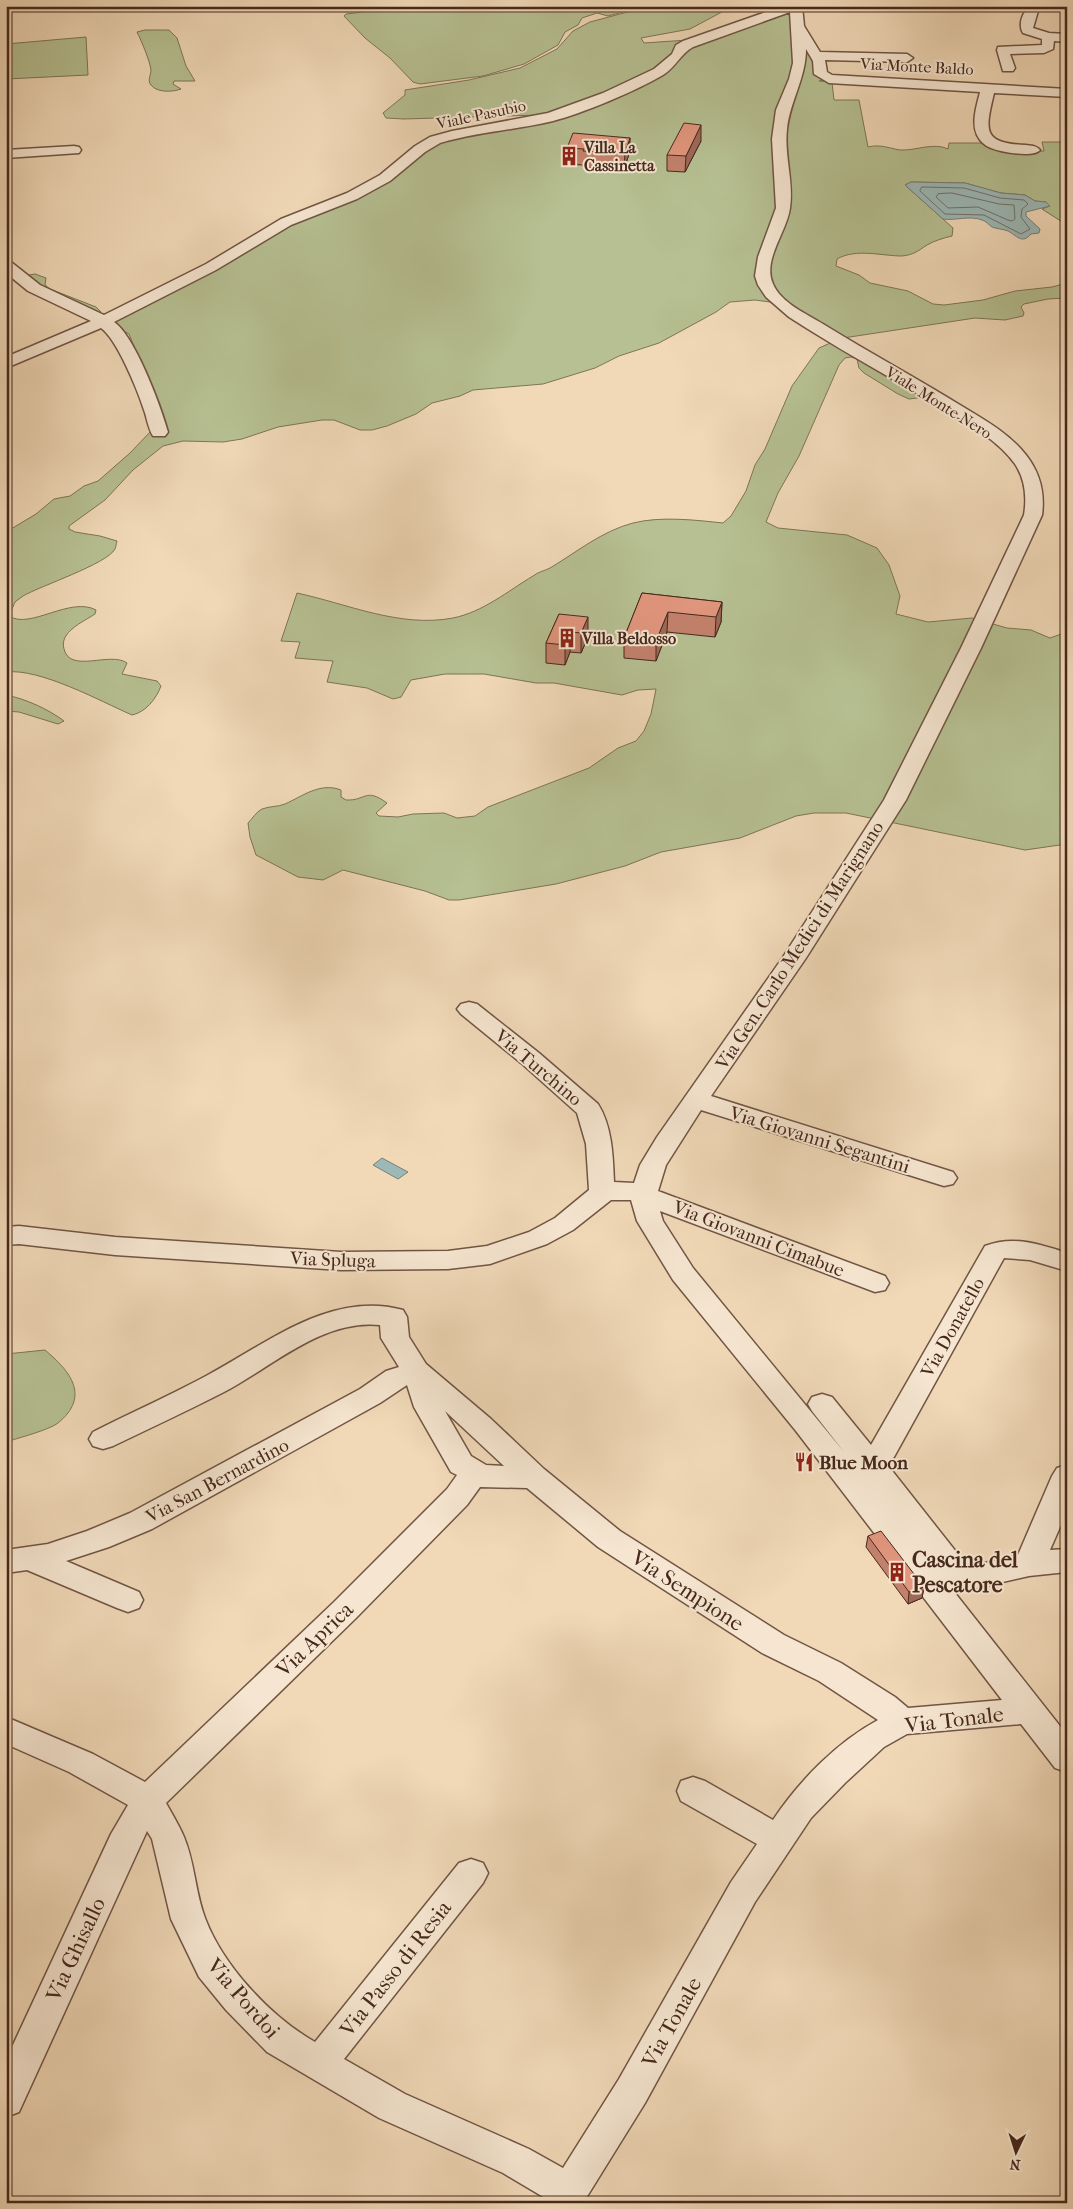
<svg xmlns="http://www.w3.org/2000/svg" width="1073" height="2209" font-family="'IM FELL French Canon',serif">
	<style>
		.green { fill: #b6c092; stroke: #7e7458 }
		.water { fill: #9cb9b7; stroke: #7a7f79 }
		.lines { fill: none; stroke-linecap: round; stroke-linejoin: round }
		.shore { stroke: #71716a; stroke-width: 1 }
		.minor-casing { stroke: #715544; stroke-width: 3 }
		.minor { fill: #f6e6d1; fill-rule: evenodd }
		.wall { fill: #c2816c; stroke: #46291d }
		.shaded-wall { fill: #9e6958; stroke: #46291d }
		.building { fill: #e1967e; stroke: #46291d }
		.labels { text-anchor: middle; stroke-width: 4; stroke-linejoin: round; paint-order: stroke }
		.far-street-label { font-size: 16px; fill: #46291d; stroke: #f6e6d1 }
		.far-poi-label { font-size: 16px; font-weight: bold; fill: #46291d; stroke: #f6e6d1; text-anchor: start }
		.street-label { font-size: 19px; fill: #46291d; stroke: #f6e6d1 }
		.poi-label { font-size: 19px; font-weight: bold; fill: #46291d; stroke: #f6e6d1; text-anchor: start }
		.near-poi-label { font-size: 22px; font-weight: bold; fill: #46291d; stroke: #f6e6d1; text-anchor: start }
		.near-street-label { font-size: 22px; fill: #46291d; stroke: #f6e6d1 }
	</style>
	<rect width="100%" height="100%" fill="#f1d9b8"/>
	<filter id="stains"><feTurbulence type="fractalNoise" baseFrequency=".004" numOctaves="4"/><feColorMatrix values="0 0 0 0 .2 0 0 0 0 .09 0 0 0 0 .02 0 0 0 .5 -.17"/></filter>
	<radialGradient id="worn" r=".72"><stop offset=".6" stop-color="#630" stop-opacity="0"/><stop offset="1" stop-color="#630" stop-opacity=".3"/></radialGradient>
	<!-- green -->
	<path class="green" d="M416 6H645L608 16 597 13 582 18 578 25 565 32 558 45 524 64 483 76 420 84 413 82 390 58 365 38 344 16 346 14Z
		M650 6H733L690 29 641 38 644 43 688 40 654 69 637 78 576 104 540 115 404 119 386 118 383 113 405 95V90L469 80 520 68 557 49 573 31 590 22Z
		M781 13 793 15 795 22V69L780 107 775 145 776 166 779 177 778 211 770 230H775L781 219 784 203V179L778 153 779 140 784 108 798 70V27L802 31 819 61 821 74 829 79 819 81 832 82 834 100H859L868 147C881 144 888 148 900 150 915 151 934 142 948 149L949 143H986L991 147 1010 152 1044 151 1042 142H1067V225L1042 209 1050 206 1046 202 1035 201 1025 195 1001 193 965 183 911 182 905 185 953 228 952 236C943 238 934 241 927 245 918 251 913 255 902 256 882 256 856 248 837 259L836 266 859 275 870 283 908 291 933 304 944 305 983 300 1015 291 1052 287 1067 283V298L1048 299 1024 304 1021 307 1024 313 1023 316 1005 320 975 318 830 340 770 302 755 300 730 302 716 312 659 343 619 356 595 368 543 384 473 390 460 396 432 403 416 414 387 426 372 430H360L334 420H322L278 427 242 439 223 442 183 441 163 446 133 470 105 500 69 526V529L75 532 100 536 117 541C116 544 116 547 115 549 107 564 40 586 23 596L15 602 9 616C30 630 70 596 96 610L95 614C83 622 59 632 64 649 70 674 110 651 127 663L122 674 157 681 161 686C156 699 146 712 132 715 100 701 40 668 6 672V532L36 514 54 499 70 496 84 486 98 481 130 453 152 430 162 425 156 400 129 334 109 322 216 268 290 224 356 197 390 179 425 150 439 141 549 120 599 103 634 89 670 69 689 46Z
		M145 30H169L177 38 186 66 195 81H174L173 84 181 89C173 92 157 93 151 85 147 81 151 75 151 70 150 61 141 40 137 32Z
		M86 37 88 75 6 79V44Z
		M35 274 46 278 45 285 50 289 96 307 101 312 94 314 27 280 29 275Z
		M837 340 926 397 909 399 898 394 864 373 859 368 857 359 851 357 845 358 839 365 799 456 778 493 766 522 778 528 847 535 877 548 889 565 900 596 896 614 928 622 972 618 1007 628 1031 630 1050 638 1064 633 1062 624 1067 619V844L1025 850 846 813H814L796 816 740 838 661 852 625 866 556 884 459 900H449L425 891 343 870 323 880 298 877 256 855 250 837 248 823C253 818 256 812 262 809 270 806 278 807 285 804 303 796 320 782 341 790V797L346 800C366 801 365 787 387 803L376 813 379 816 398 817 413 814 444 813 457 818 475 816 488 807 589 768 618 748 636 741 644 731 651 714 656 689 638 690 622 695 554 683H536L484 674H445L411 680 401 697 393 699 367 688 327 682 333 661 295 658 300 642 281 641 297 593C348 604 400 628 453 618 483 612 508 591 533 576 538 572 544 571 550 568 577 552 602 531 633 523 661 516 695 520 723 523L731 516 746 491 755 465 765 449 792 386 819 348Z
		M6 695C26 699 48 709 64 721L58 724 19 712 6 711Z
		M45 1350C70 1371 91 1396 58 1423 49 1430 18 1438 6 1442V1354Z"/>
	<!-- water -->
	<path class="water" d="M911 182 965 183 1001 193 1025 195 1035 201 1046 202 1050 206 1026 212V216L1040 229 1039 233 1031 234C1022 245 1016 235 1008 231 1003 229 997 229 992 227 989 225 986 221 982 220 970 215 955 221 943 219L905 185Z
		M382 1158 408 1172 398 1179 373 1165Z"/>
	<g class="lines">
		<!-- shore -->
		<path class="shore" d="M922 187 964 188 1000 198 1024 200 1028 204 1022 209 1021 217 1030 229 1021 234 984 215 945 214 920 191Z
			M952 193 999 204 1014 205 1015 219 1012 221 1008 220 978 207 948 208 936 197 938 194Z"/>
		<defs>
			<path id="minor" d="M783 6H802L804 26 820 52 907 54 913 58 907 62 825 60 827 72 832 75 1067 89V97L994 93C985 131 982 143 1026 145 1031 146 1036 145 1040 150 1034 158 1000 152 991 148 985 146 980 141 977 135 971 122 977 105 980 92L829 83 814 74 813 61 806 49C806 78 790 101 787 129 784 156 794 182 790 208 787 232 762 260 773 284 781 303 807 314 823 324 868 352 915 377 960 405 983 419 1009 433 1026 455 1040 473 1045 492 1042 515L981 648 906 800 806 958 711 1096 953 1172 957 1178 953 1184 944 1186 701 1110 666 1165 658 1191 885 1276 889 1283 885 1290 875 1292 660 1211 663 1221 693 1268 844 1452 812 1411 808 1404 812 1397 822 1394 832 1397 871 1445 985 1246C1013 1235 1039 1244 1067 1253V1271L1030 1260 1004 1258 894 1457 886 1463 968 1567 1018 1555 1052 1476 1057 1468 1067 1465V1511L1050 1550 1067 1549V1572L1029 1576 955 1593 1067 1735V1772L1055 1768 1021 1724 907 1734 884 1747 845 1783 811 1818 755 1902 645 2103 583 2203H543L545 2198 503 2173 379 2118 267 2052 226 2010 199 1977 171 1919 152 1839 147 1831 19 2112 6 2117V2060L111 1834 128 1805 69 1772 6 1744V1717L93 1754 145 1782 334 1602 447 1489 457 1475 451 1472 414 1407 407 1385 380 1403 152 1529 109 1547 66 1561 139 1592 143 1600 139 1608 128 1612 117 1608 27 1570 6 1573V1550L48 1544 87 1531 130 1513 360 1389 386 1371 399 1367 381 1338 380 1325C322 1319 272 1367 224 1392 187 1411 150 1428 113 1446L103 1449 93 1446 89 1439 93 1432C130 1413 169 1396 206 1376 266 1344 331 1290 403 1310L407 1317 409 1337 426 1364 491 1419 544 1469 620 1531 784 1635 841 1663 895 1697 908 1708 1002 1700 796 1431 673 1280 637 1221 631 1200H611L573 1230 547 1244 490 1264 448 1269 341 1270 115 1255 19 1244 6 1245V1227L19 1226 115 1237 341 1252 448 1251 487 1246 529 1232 555 1218 589 1190 586 1144 577 1113 521 1063 461 1014 457 1009 461 1004 469 1002 477 1004 539 1053 598 1104C612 1126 613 1156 614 1182L634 1183 640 1165 657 1137 783 957 884 800 961 648 1024 515C1027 497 1025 479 1015 464 995 436 958 418 930 401 883 373 835 347 789 317L766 297 758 285 755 276 758 257 776 208 772 139 776 110 789 79 793 63 790 12 693 47C681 53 675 68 663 75 636 91 583 113 553 121 515 130 477 132 440 143L425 152 390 181 357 199 291 225 216 270 114 322C135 336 161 407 168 432L165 436H153C148 428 147 418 144 410 138 391 117 339 101 328L6 368V357L91 321 28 291 6 273V260L11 262 40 285 104 315 206 264 281 219 347 193 380 175 415 146 430 137 452 131 548 113 603 93 654 69 672 54 676 45 683 41ZM445 1411 504 1466 486 1465 471 1456ZM480 1487 527 1488 598 1547 762 1653 819 1681 878 1720C837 1742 799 1781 773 1820L705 1781 693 1777 681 1781 677 1791 681 1801 757 1844 731 1882 619 2079 563 2168 529 2149 405 2094 344 2059 483 1883 488 1873 483 1863 471 1859 459 1863 315 2042C271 2017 223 1966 205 1918 195 1892 195 1863 184 1837 179 1825 172 1814 166 1803L356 1618 467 1505Z
				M1032 7 1038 11 1033 28 1049 33 1067 34V42L1054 41 1053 49 1044 53 1010 54 1015 68 1013 71H1003L997 50 998 47 1042 45V39L1023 33C1018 25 1022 10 1032 7Z
				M74 146 79 147 81 150 79 153 6 158V150Z"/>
		</defs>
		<!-- minor casing -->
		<use href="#minor" class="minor-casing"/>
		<!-- minor -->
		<use href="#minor" class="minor"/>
	</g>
	<!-- wall -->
	<path class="wall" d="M630 138 629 154 624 169 583 167V165L567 164V148Z
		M701 141 685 172 667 171V155Z
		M642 593 722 602 721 622 715 637 667 632 656 661 624 658V638Z
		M559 614 588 637 581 653 570 652 565 665 546 663V643Z
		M868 1536 924 1587 922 1598 908 1604 866 1547Z"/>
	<!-- shaded-wall -->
	<path class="shaded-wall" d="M701 125V141L685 172 686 156Z
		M630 138 629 154 624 169 625 153Z
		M722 602 721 622 715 637 716 617Z
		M668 612 667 632 656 661V641Z
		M588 617V637L581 653V633Z
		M571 632 570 652 565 665V645Z
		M924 1587 922 1598 908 1604 909 1592Z"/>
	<!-- building -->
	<path class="building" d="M684 123 701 125 686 156 667 155Z
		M573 133 630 138 625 153 583 151 584 149 567 148Z
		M642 593 722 602 716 617 668 612 656 641 624 638Z
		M559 614 588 617 581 633 571 632 565 645 546 643Z
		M881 1531 924 1587 909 1592 868 1536Z"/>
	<!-- icons -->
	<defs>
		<symbol id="building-bare" viewBox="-9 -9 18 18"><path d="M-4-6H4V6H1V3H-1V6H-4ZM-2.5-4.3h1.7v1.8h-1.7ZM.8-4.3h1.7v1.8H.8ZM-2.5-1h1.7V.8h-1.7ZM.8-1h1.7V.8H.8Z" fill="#8f2418" stroke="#f6e6d1" stroke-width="2.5" paint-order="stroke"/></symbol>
		<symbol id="restaurant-bare" viewBox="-9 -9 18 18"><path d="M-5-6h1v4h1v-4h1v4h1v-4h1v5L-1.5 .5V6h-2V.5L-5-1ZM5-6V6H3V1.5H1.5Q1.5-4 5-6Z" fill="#8f2418" stroke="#f6e6d1" stroke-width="2.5" paint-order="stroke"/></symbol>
	</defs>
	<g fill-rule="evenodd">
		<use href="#building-bare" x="555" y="142" width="28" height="28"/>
		<use href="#building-bare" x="553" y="624" width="28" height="28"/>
		<use href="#restaurant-bare" x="790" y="1448" width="28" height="28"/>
		<use href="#building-bare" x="883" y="1558" width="28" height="28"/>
	</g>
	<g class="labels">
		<!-- far-street labels -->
		<g class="far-street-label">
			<text transform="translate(917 66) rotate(3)" y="6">Via Monte Baldo</text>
			<text transform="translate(481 114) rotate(-12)" y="6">Viale Pasubio</text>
			<text transform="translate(939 402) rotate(32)" y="6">Viale Monte Nero</text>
		</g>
		<!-- far-poi labels -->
		<g class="far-poi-label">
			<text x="584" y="153">Villa La<tspan x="584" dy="18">Cassinetta</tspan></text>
			<text x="582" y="644">Villa Beldosso</text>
		</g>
		<!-- street labels -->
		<g class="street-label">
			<text transform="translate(799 945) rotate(-57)" y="7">Via Gen. Carlo Medici di Marignano</text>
			<text transform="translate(539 1067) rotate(40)" y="7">Via Turchino</text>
			<text transform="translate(820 1139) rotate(17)" y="7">Via Giovanni Segantini</text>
			<text transform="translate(759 1238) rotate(21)" y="7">Via Giovanni Cimabue</text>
			<text transform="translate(333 1259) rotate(2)" y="7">Via Spluga</text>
			<text transform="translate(952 1327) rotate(-61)" y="7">Via Donatello</text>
			<text transform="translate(217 1480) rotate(-28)" y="7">Via San Bernardino</text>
		</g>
		<!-- poi labels -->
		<g class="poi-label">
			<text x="819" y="1469">Blue Moon</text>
		</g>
		<!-- near-poi labels -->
		<g class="near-poi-label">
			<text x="912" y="1567">Cascina del<tspan x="912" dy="25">Pescatore</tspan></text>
		</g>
		<!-- near-street labels -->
		<g class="near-street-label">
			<text transform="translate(688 1590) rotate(33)" y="8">Via Sempione</text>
			<text transform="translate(314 1639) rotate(-44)" y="8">Via Aprica</text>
			<text transform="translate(954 1719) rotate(-7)" y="8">Via Tonale</text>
			<text transform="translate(75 1949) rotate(-65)" y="8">Via Ghisallo</text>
			<text transform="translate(395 1968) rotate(-52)" y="8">Via Passo di Resia</text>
			<text transform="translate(244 1998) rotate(49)" y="8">Via Pordoi</text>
			<text transform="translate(671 2022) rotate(-61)" y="8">Via Tonale</text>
		</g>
	</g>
	<!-- margin -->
	<rect width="1073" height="2209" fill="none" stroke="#f1d9b8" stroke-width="25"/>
	<rect x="8" y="8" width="1058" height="2194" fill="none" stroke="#46291d" stroke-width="2.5"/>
	<rect x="12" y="12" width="1048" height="2184" fill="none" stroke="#46291d"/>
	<!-- north arrow -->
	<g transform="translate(1016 2152) rotate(184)" stroke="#f6e6d1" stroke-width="4" paint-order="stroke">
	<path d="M0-4L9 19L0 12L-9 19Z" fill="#46291d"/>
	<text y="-8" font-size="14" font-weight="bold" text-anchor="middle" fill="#46291d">N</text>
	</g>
	<rect width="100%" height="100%" filter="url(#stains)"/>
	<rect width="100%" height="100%" fill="url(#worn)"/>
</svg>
